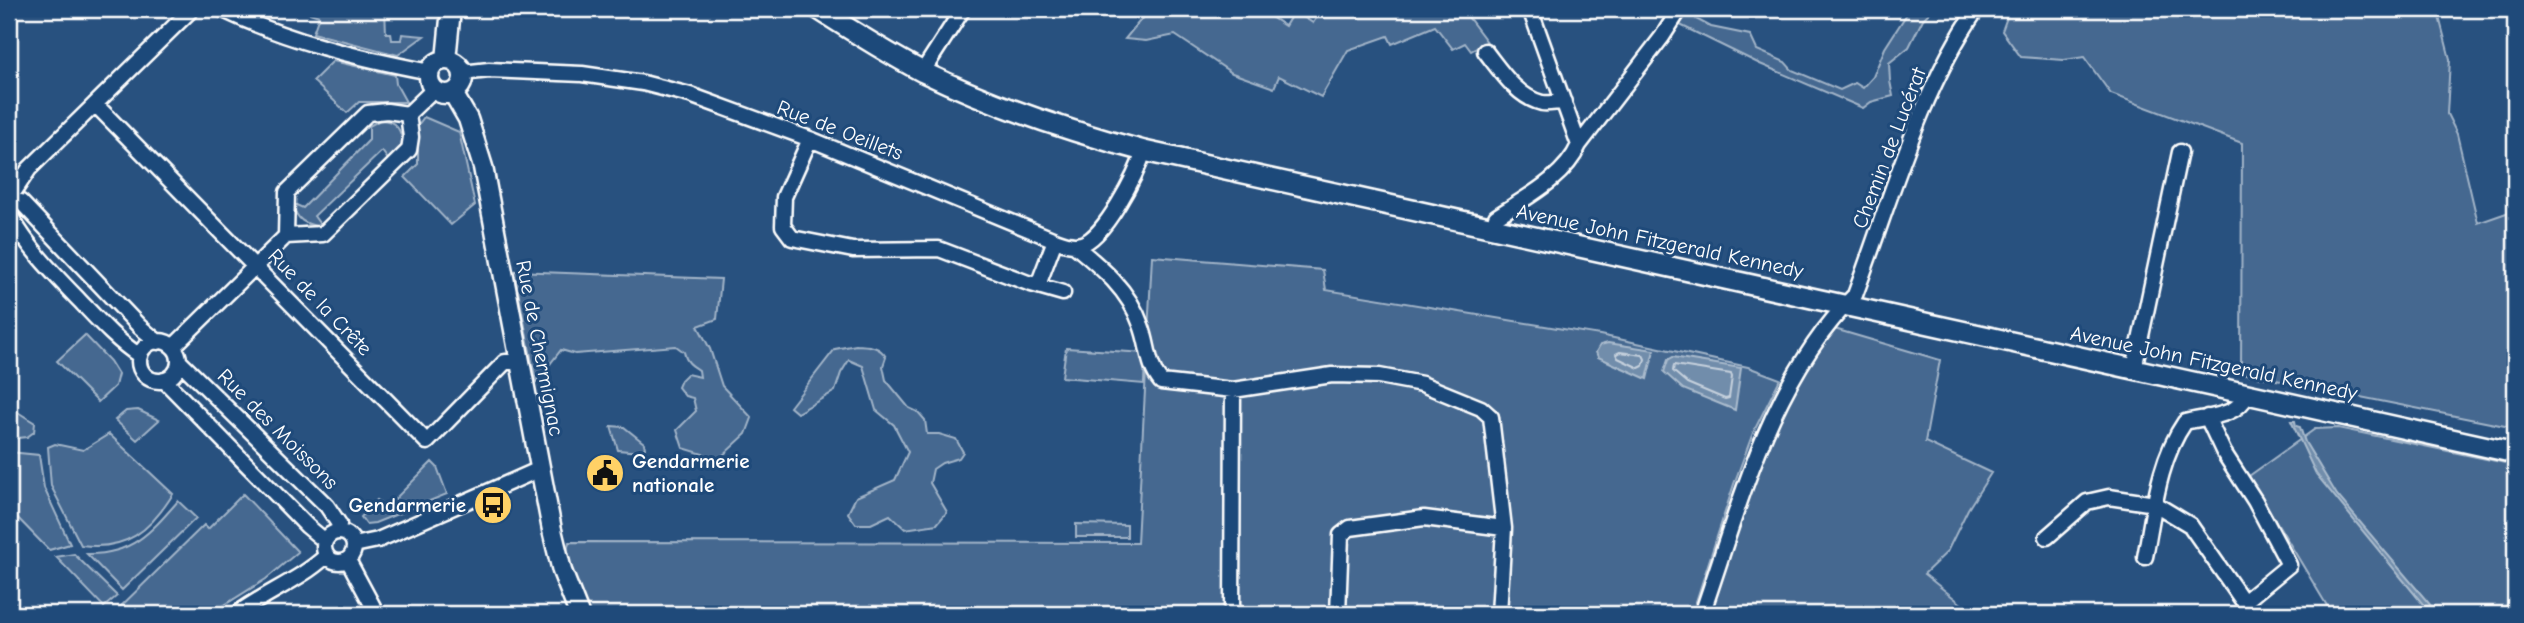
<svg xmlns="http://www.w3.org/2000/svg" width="2524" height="623" font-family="'Comic Neue',sans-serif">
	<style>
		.green { fill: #446890; stroke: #a2b4c8; stroke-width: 2 }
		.water { fill: #718dab; stroke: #aabbcd; stroke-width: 2 }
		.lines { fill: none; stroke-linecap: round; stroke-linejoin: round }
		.shore { stroke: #c6d1dd; stroke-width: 2 }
		.minor-casing { stroke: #fff; stroke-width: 19 }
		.tertiary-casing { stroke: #fff; stroke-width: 23 }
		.secondary-casing { stroke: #fff; stroke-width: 24 }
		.minor { stroke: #1f4a7a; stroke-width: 14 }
		.tertiary { stroke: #1f4a7a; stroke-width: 18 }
		.secondary { stroke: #1f4a7a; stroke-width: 19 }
		.labels { text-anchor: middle; stroke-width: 6; stroke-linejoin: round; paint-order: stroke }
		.street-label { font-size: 21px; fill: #fff; stroke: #1f4a7a }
		.poi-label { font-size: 21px; font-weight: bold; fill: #fff; stroke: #1f4a7a; text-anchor: start }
	</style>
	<rect width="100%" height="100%" fill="#28517f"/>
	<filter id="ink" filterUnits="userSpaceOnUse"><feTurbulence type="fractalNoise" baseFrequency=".0143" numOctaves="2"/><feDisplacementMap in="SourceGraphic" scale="14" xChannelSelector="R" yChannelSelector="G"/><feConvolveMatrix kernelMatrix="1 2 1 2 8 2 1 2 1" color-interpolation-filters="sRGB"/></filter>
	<g filter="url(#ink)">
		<!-- green -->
		<path class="green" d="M297 9H385L386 33H391L392 40H401L402 34 424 36 398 55 313 33 319 16Z
			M1125 9H1259L1285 26 1294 11 1313 23 1322 9H1462L1487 42 1471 51 1465 43 1453 49 1435 26 1392 44 1388 36 1348 50 1321 97 1279 76 1274 88 1232 73 1175 35 1146 41 1125 39 1144 16Z
			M1684 9H1701L1696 19 1711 27 1750 35 1757 50 1785 62 1792 70 1840 90 1855 83 1863 88 1873 77 1885 48 1910 9H1933L1923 19 1909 47 1889 63 1890 81 1893 96 1871 102 1863 108 1760 64 1676 23Z
			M2010 9H2051L2060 12 2072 9H2141L2169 16 2175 9H2437L2450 59 2447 114 2457 134 2478 223 2515 210V428L2241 373 2242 143 2111 94 2084 57 2064 60 2021 57 2002 31Z
			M333 61 395 75 396 84 406 102H359L347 113 313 81Z
			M424 117 459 132 475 205 451 225 405 177 418 164V125Z
			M380 120C397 120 402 131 403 147L389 161 382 151 314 216 322 227C304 224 297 221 292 203L303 208 369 140V126Z
			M1152 256 1323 270 1326 290 1600 335 1748 367 1780 379 1753 433 1734 484 1692 614H579L562 571 569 542 1137 543Z
			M514 271 721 279 717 319 698 326 710 349 722 386 752 418 746 434 719 459 683 448 677 430 696 411 693 398 685 396 678 387 681 380 687 374 700 377 699 370C691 365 686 362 684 352L676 346 575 354 561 350 536 382Z
			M1831 328 1940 360 1925 442 1991 473 1968 509 1947 552 1924 574 1974 614H1706L1762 457 1787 396Z
			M85 335 110 361 118 374 115 386 98 402 57 361Z
			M856 345C868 346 879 345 886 357L883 366 886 380 909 408 918 412 925 420 927 434H939L956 439 963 452 959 458 942 463 933 469 930 483 947 512 937 524 905 529 890 515 871 524H856L848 513 856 497 895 480 908 452 894 425 876 410 863 366 849 360 841 373 835 391 797 413 790 407 835 349Z
			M1066 348 1145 353 1144 384 1062 377Z
			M138 410 159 420 137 440 115 420 126 411Z
			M16 411 35 423 34 432 27 437 9 439V412Z
			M611 426 624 427 644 443 645 448 640 452 618 450Z
			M2338 428 2515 465V614H2332L2249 476 2315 429Z
			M109 434 173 494C150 531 126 551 81 545L51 486 48 447 55 444 83 450Z
			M9 452 39 455 44 488 70 544 49 550 9 509Z
			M432 462 437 467 447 494 375 523 366 524 361 517 377 500 386 508Z
			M243 494 298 552 266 579 210 614H113L204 525 208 529Z
			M178 501 196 518 122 590 87 554C132 555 151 532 178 501Z
			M1076 524 1127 525V537H1076Z
			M74 554 117 596 104 607 56 557Z"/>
		<!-- water -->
		<path class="water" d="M1608 343 1654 350 1647 379 1598 357 1596 352 1600 345Z
			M1673 357 1741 368 1735 410 1683 389 1664 372 1668 360Z
			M2291 421H2295L2296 426 2300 427 2305 442 2337 495 2438 614H2431L2316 474Z"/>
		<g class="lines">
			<!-- shore -->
			<path class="shore" d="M1620 352 1643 355 1645 359 1643 366 1639 368 1618 358 1616 354Z
				M1674 365 1731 374 1732 377 1729 398 1725 399 1687 383 1673 371Z"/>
			<defs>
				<path id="minor" d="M221 9C287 41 358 58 430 72
					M1530 9 1579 145
					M1485 51C1500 70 1517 97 1542 103 1548 104 1557 102 1564 102
					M923 71 963 9
					M462 73 489 70 582 74 643 83 690 95 810 139 1055 240C1063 243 1072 247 1081 244 1104 239 1137 173 1144 151
					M95 104 427 442 505 362H519
					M408 114 434 89
					M810 139 784 197 783 226 792 238 853 250 939 249 1028 283 1063 293
					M15 190 29 169 192 9
					M21 202 140 327 158 342
					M11 217C29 249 54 274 80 301 99 321 117 341 140 356
					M1493 228 1496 217C1525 198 1565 178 1579 145L1662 37 1680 9
					M286 236 287 192 368 113 387 111 408 114
					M1074 245C1101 267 1129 290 1141 325 1149 345 1147 365 1161 382L1233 390 1332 375 1379 376 1422 384 1481 408 1491 417 1504 528 1499 614
					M1038 285 1055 240
					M139 361a20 20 0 1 1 40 0a20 20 0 1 1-40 0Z
					M173 347 286 236 323 234 409 150 411 137 408 114
					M179 361 327 506 339 524 337 532
					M2134 369 2180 152
					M164 380 307 526 325 541
					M2207 417 2224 453 2255 501 2289 565 2244 602
					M324 547a15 15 0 1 1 30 0a15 15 0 1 1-30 0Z
					M2047 537 2087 502 2109 497 2155 504 2190 525 2252 614
					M354 545 378 540 540 469
					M2145 557C2154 511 2158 461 2185 422 2208 416 2236 418 2248 394
					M348 560 377 614
					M9 609 14 614
					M237 614C265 593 300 580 326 556
					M1232 614 1233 390
					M1338 614 1341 535 1350 528 1424 518 1504 528
					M1702 614C1740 505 1770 379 1855 295 1889 204 1921 88 1977 9"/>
				<path id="tertiary" d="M446 60 451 9
					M429 77a17 17 0 1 1 34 0a17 17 0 1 1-34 0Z
					M453 93 468 119 483 167 552 530 562 571 579 614"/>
				<path id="secondary" d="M818 9C852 31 887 53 923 72 994 106 1068 131 1144 151L2515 453"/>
			</defs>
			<!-- minor casing -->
			<use href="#minor" class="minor-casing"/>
			<!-- tertiary casing -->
			<use href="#tertiary" class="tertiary-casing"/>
			<!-- secondary casing -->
			<use href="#secondary" class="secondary-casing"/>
			<!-- minor -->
			<use href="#minor" class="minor"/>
			<!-- tertiary -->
			<use href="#tertiary" class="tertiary"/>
			<!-- secondary -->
			<use href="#secondary" class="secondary"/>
		</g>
	</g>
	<!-- icons -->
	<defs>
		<symbol id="civic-disc" viewBox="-11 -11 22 22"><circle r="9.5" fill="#ffd166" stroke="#1f4a7a"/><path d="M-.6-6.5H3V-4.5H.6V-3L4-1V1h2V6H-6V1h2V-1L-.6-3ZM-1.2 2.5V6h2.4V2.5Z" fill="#111"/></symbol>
		<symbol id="bus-disc" viewBox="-11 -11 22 22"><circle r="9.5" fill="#ffd166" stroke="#1f4a7a"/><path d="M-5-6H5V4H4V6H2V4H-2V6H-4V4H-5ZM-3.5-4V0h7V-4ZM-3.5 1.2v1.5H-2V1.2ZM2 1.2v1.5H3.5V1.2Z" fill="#111"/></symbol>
	</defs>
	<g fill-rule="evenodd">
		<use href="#civic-disc" x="583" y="451" width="44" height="44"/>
		<use href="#bus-disc" x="471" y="483" width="44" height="44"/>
	</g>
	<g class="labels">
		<!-- street labels -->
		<g class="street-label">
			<text transform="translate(840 130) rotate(21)" y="7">Rue de Oeillets</text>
			<text transform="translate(1889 148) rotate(-69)" y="7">Chemin de Lucérat</text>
			<text transform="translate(1660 241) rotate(12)" y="7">Avenue John Fitzgerald Kennedy</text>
			<text transform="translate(320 302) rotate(46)" y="7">Rue de la Crête</text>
			<text transform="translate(540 348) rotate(79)" y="7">Rue de Chermignac</text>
			<text transform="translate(2214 363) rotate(12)" y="7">Avenue John Fitzgerald Kennedy</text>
			<text transform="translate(278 429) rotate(45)" y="7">Rue des Moissons</text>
		</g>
		<!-- poi labels -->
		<g class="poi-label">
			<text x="632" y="468">Gendarmerie<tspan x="632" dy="24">nationale</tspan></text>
			<text x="466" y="512" text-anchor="end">Gendarmerie</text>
		</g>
	</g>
	<!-- margin -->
	<rect width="2524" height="623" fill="none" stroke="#1f4a7a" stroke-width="35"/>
	<rect x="18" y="18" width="2489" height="588" fill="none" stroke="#fff" stroke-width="2.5" filter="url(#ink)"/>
</svg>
